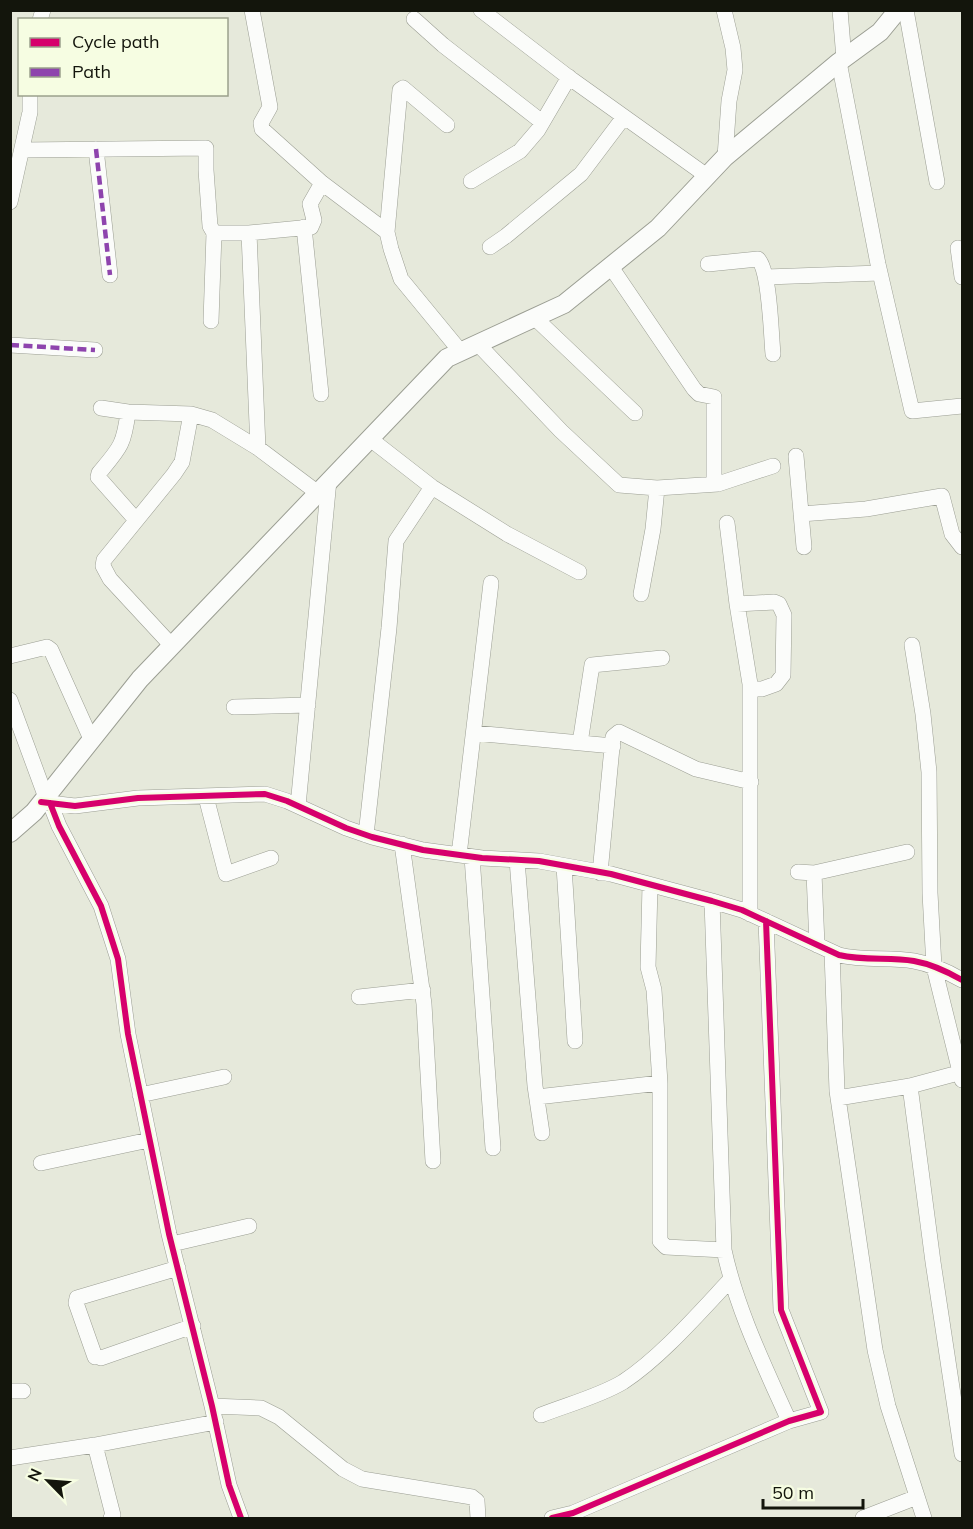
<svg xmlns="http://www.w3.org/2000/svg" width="973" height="1529" font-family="Mulish,sans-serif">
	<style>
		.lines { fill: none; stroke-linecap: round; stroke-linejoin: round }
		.minor-casing { stroke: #9b9e93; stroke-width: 16 }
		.major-casing { stroke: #9b9e93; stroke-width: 20 }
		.minor { stroke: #fbfcfa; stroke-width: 15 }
		.major { stroke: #fbfcfa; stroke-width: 18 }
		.quiet { stroke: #8e44ad; stroke-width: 4.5; stroke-dasharray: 9 4.5; stroke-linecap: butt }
		.cycleway-casing { stroke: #f6fde2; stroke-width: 10 }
		.cycleway { stroke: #d6006c; stroke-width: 6 }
	</style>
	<rect width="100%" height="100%" fill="#e6e9db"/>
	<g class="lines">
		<defs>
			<path id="minor" d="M252 10 270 107 261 123 262 129 322 183 387 232
				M481 10 567 76 707 176
				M724 10 733 48 735 70 729 101 725 157
				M840 10 844 59
				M906 10 937 182
				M414 19 443 45 542 122
				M40 20 43 10
				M839 62 878 264 912 411 962 406
				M447 125 403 88 400 90 387 232 391 249 401 279 461 352
				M96 149 110 275
				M23 150 206 148V170L210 226 214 233H249L311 227 314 220 310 204 322 183
				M471 181 520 151 538 130 569 77
				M10 202 30 112V94
				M304 227 321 394
				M249 233 258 448
				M490 247 506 236 581 174 624 117
				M958 248 962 277
				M708 264 758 259C770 271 771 334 773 354
				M611 267 694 389 699 394 714 397V484
				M766 277 880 273
				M535 318 635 413
				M211 321 214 233
				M478 344 561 431 619 485 657 488 718 484 773 466
				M10 345 95 350
				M101 408 128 412 191 414 212 420 258 448 318 493
				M128 412C124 445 120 448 99 473L98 477 136 520
				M369 438 432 487 507 534 579 572
				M796 456 804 547
				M801 514 866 509 942 496 952 534 962 547
				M727 523 737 604 750 684V914
				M641 594 653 529 657 488
				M737 604 774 602 779 604 784 615 783 675 776 684 762 689H750
				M912 645 923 714 929 772 930 893 934 967 962 1080
				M172 646 110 579 103 566 104 560 174 474 182 462 191 414
				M10 656 47 647 51 650 91 739
				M10 700 45 795
				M234 707 308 705
				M474 733 613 746
				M580 743 592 665 662 658
				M206 797 226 874 271 858
				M41 802 75 806 138 798 265 794 287 801 346 828 372 837 423 850 482 858 539 861 611 874 712 901 742 910 839 955C864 961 889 957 914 961 931 964 948 972 962 980
				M50 803 59 826 101 906 118 959 128 1034 169 1234 212 1406 229 1485 241 1518
				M298 806 329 480
				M366 835 389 628 396 541 432 487
				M402 844 424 1004 433 1161
				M459 855 491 583
				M472 857 493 1148
				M517 860 535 1086 542 1133
				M564 866 575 1041
				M798 872 814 873 907 852
				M600 873 613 737 619 732 696 769 751 782
				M814 873 817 945
				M650 885 648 967 654 990 660 1083V1241L666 1247 724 1250
				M712 901 724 1250C737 1310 764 1365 789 1421
				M832 952 837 1091 875 1350 888 1406 924 1518
				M359 997 423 990
				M910 1086 933 1262 962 1454
				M140 1095 224 1077
				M537 1097 660 1083
				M838 1098 910 1086 962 1072
				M41 1163 149 1140
				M172 1244 249 1226
				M95 1357 76 1303 77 1298 178 1268
				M101 1358 193 1326
				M10 1391H23
				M212 1406 261 1408 279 1417 343 1469 362 1479 472 1497 477 1501 478 1518
				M541 1415C566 1405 600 1396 623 1382 661 1357 699 1313 731 1279
				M95 1445 113 1515 111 1518
				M10 1458 95 1445 216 1422
				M552 1518 573 1513 789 1421 821 1412 781 1310 766 921
				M863 1518 917 1497"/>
			<path id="major" d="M10 833 34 812 140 679 447 358 564 304 658 228 725 157 839 62 880 32 898 10"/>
		</defs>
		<!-- minor casing -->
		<use href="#minor" class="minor-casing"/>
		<!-- major casing -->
		<use href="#major" class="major-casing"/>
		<!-- minor -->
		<use href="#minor" class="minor"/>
		<!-- major -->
		<use href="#major" class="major"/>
		<!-- quiet -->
		<path class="quiet" d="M96 149 110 275
			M10 345 95 350"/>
		<defs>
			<path id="cycleway" d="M41 802 75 806 138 798 265 794 287 801 346 828 372 837 423 850 482 858 539 861 611 874 712 901 742 910 839 955C864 961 889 957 914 961 931 964 948 972 962 980
				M50 803 59 826 101 906 118 959 128 1034 169 1234 212 1406 229 1485 241 1518
				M552 1518 573 1513 789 1421 821 1412 781 1310 766 921"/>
		</defs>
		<!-- cycleway casing -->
		<use href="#cycleway" class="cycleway-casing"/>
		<!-- cycleway -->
		<use href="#cycleway" class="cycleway"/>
	</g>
	<!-- border -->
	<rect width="973" height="1529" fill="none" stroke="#13150c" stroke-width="24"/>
	<!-- legend -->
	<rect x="18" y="18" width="210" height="78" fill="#f6fde2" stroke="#9ba08c" stroke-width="1.5"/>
	<rect x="30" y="38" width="30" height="9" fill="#d6006c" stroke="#9ba08c" stroke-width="1.5"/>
	<text x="72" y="48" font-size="18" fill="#13150c">Cycle path</text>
	<rect x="30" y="68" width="30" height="9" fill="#8e44ad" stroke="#9ba08c" stroke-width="1.5"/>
	<text x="72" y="78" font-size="18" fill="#13150c">Path</text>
	<!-- north arrow -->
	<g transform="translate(48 1481) rotate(295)" stroke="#f6fde2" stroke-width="4.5" paint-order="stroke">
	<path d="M0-4.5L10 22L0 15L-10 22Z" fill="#13150c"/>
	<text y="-9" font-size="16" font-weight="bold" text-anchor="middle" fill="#13150c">N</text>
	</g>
	<!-- scale -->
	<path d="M763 1499v9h100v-9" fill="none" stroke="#13150c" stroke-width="3"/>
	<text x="772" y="1499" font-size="18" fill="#13150c" stroke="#f6fde2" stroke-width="4.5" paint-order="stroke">50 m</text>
</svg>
